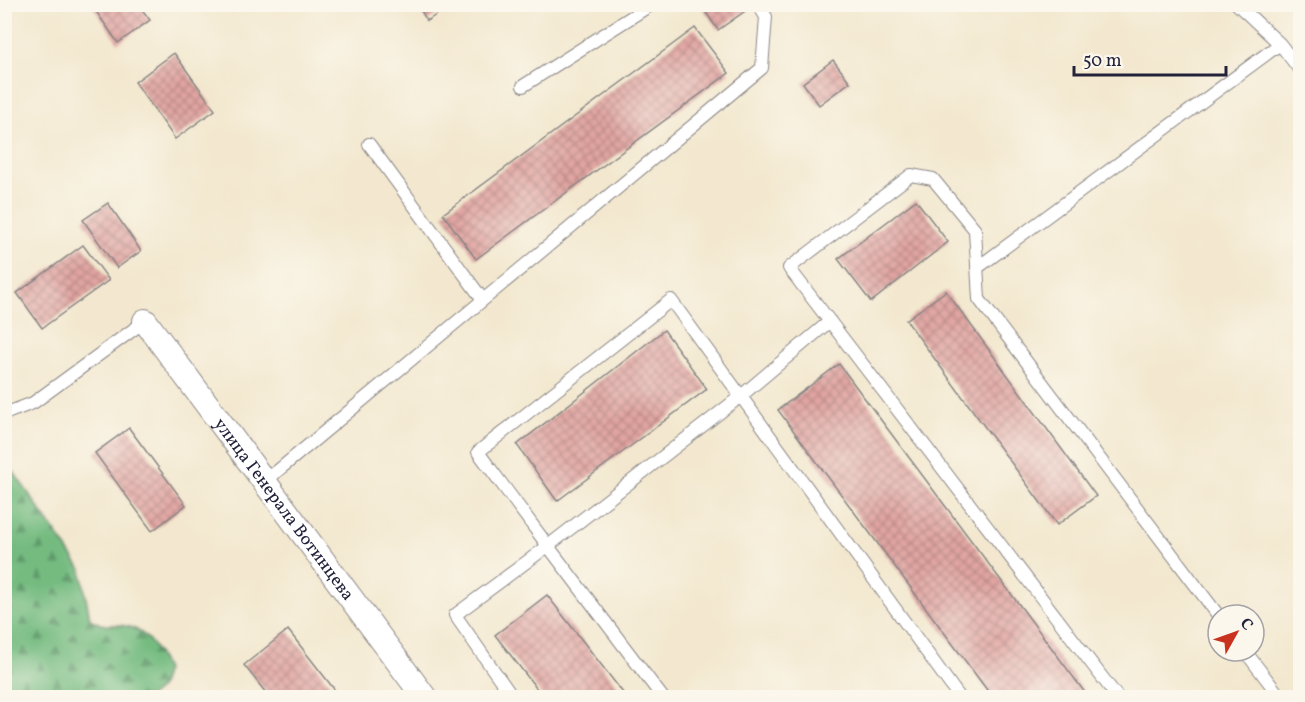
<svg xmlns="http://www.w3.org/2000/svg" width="1305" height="702" font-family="Vollkorn,serif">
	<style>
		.forest { fill: url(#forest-firs); stroke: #4b6e5e; stroke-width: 1.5 }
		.building { fill: url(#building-cross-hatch) }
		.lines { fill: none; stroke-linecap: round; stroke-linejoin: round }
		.lane-casing { stroke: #8a8585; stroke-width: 14 }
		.street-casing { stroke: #8a8585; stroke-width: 26 }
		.lane { stroke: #fff; stroke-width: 12 }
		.street { stroke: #fff; stroke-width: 24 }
		.labels { text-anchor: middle; stroke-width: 5; stroke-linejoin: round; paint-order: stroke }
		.street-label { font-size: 18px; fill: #22223b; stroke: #fbf7ec }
	</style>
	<defs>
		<pattern id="forest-firs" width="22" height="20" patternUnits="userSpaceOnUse" patternTransform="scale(1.5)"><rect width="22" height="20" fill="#74bb80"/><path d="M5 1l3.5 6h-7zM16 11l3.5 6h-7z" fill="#5f986a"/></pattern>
		<pattern id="building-cross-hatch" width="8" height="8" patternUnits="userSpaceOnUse" patternTransform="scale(1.5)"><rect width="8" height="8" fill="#e1a5a2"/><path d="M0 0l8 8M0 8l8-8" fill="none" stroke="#b68685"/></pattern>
	</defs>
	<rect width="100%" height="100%" fill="#fbf7ec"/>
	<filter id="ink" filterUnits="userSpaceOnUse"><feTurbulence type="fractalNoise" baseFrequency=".0167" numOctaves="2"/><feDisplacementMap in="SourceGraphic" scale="12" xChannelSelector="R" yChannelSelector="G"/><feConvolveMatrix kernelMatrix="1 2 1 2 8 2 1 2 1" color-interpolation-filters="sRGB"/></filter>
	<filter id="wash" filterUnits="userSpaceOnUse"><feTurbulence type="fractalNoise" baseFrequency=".008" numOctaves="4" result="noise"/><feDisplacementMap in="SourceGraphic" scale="24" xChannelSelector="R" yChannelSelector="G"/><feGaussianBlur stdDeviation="1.35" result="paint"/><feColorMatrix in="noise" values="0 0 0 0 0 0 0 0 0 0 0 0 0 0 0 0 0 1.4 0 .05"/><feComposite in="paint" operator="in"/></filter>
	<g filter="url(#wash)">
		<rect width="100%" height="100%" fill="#f3e8cf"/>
		<!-- forest -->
		<path class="forest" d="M5 465 11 468 81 569 90 619C107 629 109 623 126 626 147 629 159 653 166 670L160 688 149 697H5Z"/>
		<g id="blocks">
			<!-- building -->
			<path class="building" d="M91 4H138L150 20 118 43Z
				M417 4H452L427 21Z
				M700 4H745L748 9 718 30Z
				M695 28 729 73 476 259 443 214Z
				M174 53 215 110 175 139 135 82Z
				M833 60 850 82 819 105 803 83Z
				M916 200 948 242 871 302 838 259Z
				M108 203 141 251 117 268 83 220Z
				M83 245 109 280 42 328 17 293Z
				M946 291 1096 496 1057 525 906 320Z
				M664 330 707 389 557 501 517 445Z
				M839 364 1089 698H993L778 410Z
				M129 428 186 505 152 531 95 453Z
				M547 595 627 698H544L495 635Z
				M288 630 341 698H270L244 665Z"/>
		</g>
	</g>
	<g filter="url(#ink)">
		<use href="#blocks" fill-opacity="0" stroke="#8a8585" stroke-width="1.5"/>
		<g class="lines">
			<defs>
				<path id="lane" d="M1280 44 1300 70
					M523 86 652 4
					M369 144 483 300
					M977 268 1280 44 1237 4
					M830 321 741 396 548 546 478 452 671 300 960 698
					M4 414 33 403 145 321
					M263 483 762 68 766 17 758 4
					M1245 651 1281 698
					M513 698 455 615 548 546 663 698
					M1118 698 789 268 911 175 933 179 975 230 979 299 1218 615"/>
				<g id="street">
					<path id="s1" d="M145 321 425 698"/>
				</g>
			</defs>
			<!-- lane casing -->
			<use href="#lane" class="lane-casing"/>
			<!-- street casing -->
			<use href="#street" class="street-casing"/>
			<!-- lane -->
			<use href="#lane" class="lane"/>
			<!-- street -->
			<use href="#street" class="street"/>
		</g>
	</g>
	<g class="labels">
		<!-- street labels -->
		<g class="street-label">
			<text dy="6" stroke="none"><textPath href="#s1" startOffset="234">улица Генерала Вотинцева</textPath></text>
		</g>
	</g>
	<!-- margin -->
	<rect width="1305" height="702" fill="none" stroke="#fbf7ec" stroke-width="24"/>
	<!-- north arrow -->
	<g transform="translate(1236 633) rotate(50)"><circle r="28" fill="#fbf7ec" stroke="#a4a2a5" stroke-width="1.5"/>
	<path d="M0-4.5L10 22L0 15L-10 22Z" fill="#c8321e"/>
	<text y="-9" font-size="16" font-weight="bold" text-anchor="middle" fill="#22223b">С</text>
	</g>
	<!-- scale -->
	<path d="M1074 66v9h152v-9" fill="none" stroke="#22223b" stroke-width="3"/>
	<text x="1083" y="66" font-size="18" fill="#22223b" stroke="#fbf7ec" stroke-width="4.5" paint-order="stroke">50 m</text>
</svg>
